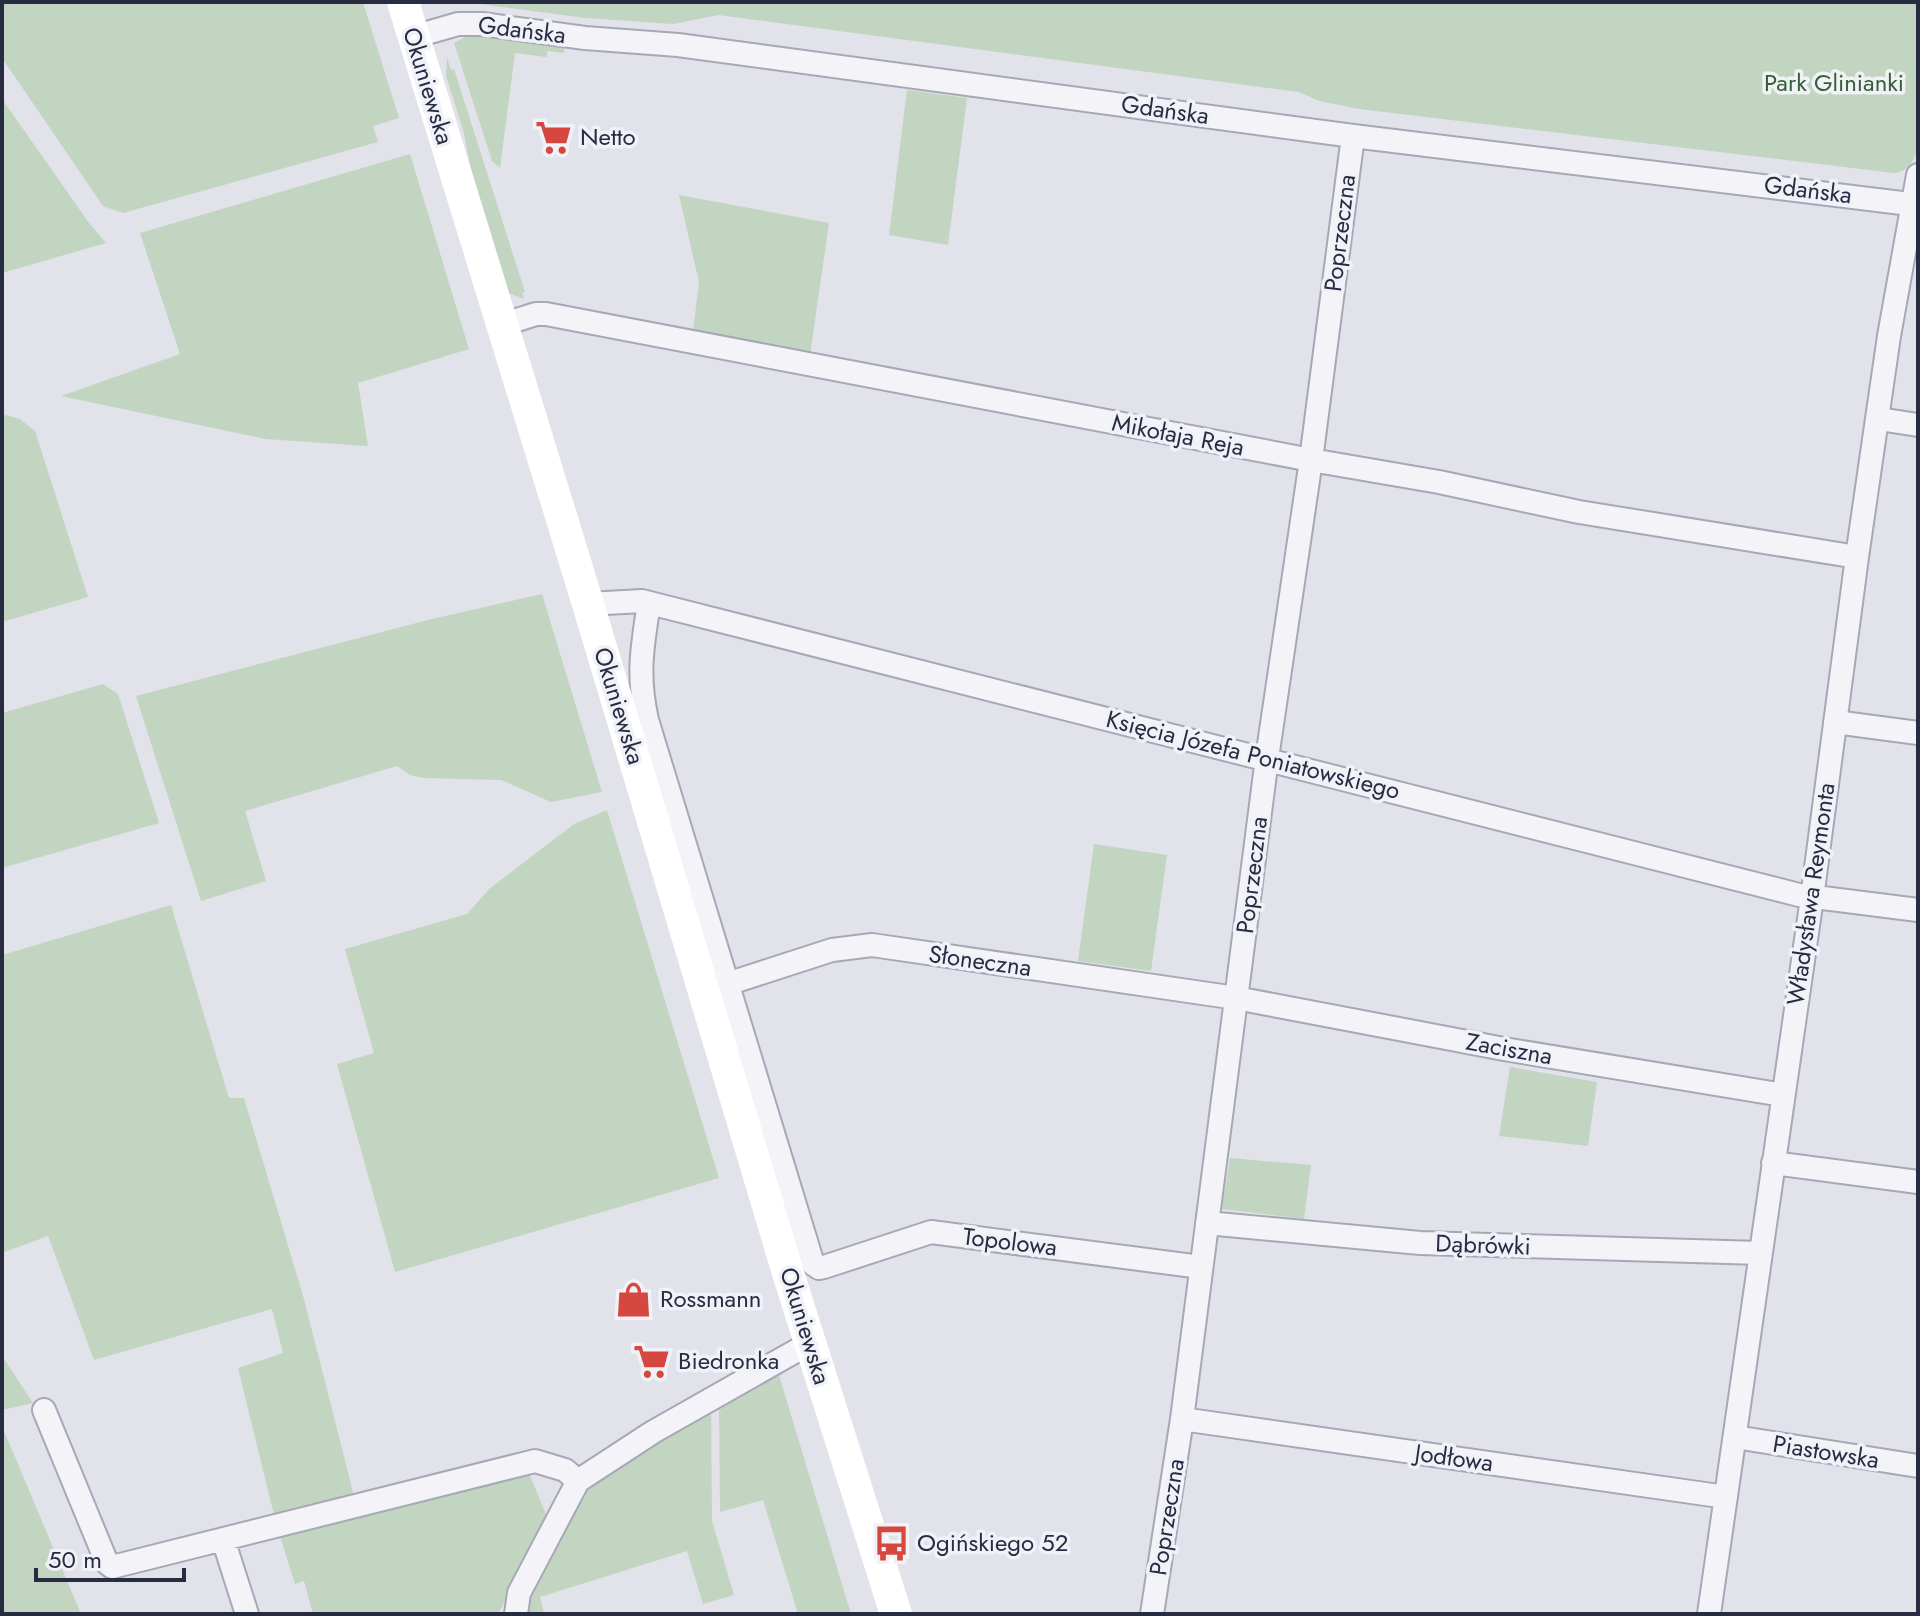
<svg xmlns="http://www.w3.org/2000/svg" width="1920" height="1616" font-family="Jost,sans-serif">
	<style>
		.green { fill: #c2d5c1 }
		.lines { fill: none; stroke-linecap: round; stroke-linejoin: round }
		.street-casing { stroke: #a6a8b5; stroke-width: 26 }
		.street { stroke: #f4f4f8; stroke-width: 22 }
		.secondary { stroke: #fff; stroke-width: 32 }
		.labels { text-anchor: middle; stroke-width: 7; stroke-linejoin: round; paint-order: stroke }
		.street-label { font-size: 24px; fill: #282c43; stroke: #f0f2f7 }
		.park-label { font-size: 24px; fill: #355f35; stroke: #f0f2f7 }
		.poi-label { font-size: 24px; fill: #282c43; stroke: #f0f2f7; text-anchor: start }
	</style>
	<rect width="100%" height="100%" fill="#e1e2ea"/>
	<!-- green -->
	<path class="green" d="M2 2H363L399 118 373 126 378 142 123 213 103 206 2 58Z
		M465 2H1918V147C1914 160 1909 172 1894 173L1359 109 1319 101 1299 92 719 15 673 24 586 18Z
		M473 33 565 43 564 53 548 51 546 57 515 53 500 168 492 161 454 43Z
		M447 57 451 70 454 69 525 292 522 293 524 299 508 293 478 207 464 133 446 76Z
		M907 90 967 98 948 245 889 235Z
		M2 99 89 223 106 243 2 273Z
		M410 154 469 349 358 383 368 446 266 439 61 396 180 354 140 233Z
		M679 195 829 223 810 355 693 332 699 282Z
		M2 414 20 419 35 431 88 597 2 622Z
		M542 594 602 792 551 802 501 780 423 778 410 775 397 766 245 811 266 881 201 901 136 696 432 619Z
		M103 684 118 694 159 823 2 868V713Z
		M607 810 719 1178 395 1272 337 1064 374 1053 345 949 467 914 489 889 574 824Z
		M1094 844 1167 855 1151 971 1078 961Z
		M171 905 229 1098H244L304 1299 355 1500 275 1519 238 1368 283 1353 272 1309 94 1360 48 1236 2 1253V955Z
		M1510 1067 1597 1082 1588 1146 1499 1136Z
		M1230 1158 1311 1165 1304 1219 1222 1209Z
		M2 1356 33 1403 2 1410Z
		M779 1375 851 1614H798L763 1500 720 1512 719 1406Z
		M711 1401 712 1521 734 1595 703 1604 687 1551 540 1597 544 1614H522L525 1594 582 1483Z
		M2 1426 81 1614H2Z
		M526 1466 549 1522 498 1614H313L304 1581 295 1584 280 1536Z"/>
	<g class="lines">
		<defs>
			<path id="street" d="M413 37 458 24H482L585 38 678 45 1353 136 1918 205
				M501 325 536 314H546L1311 460 1439 482 1579 512 1857 557
				M1879 419 1918 425
				M649 603C642 648 637 675 647 720L813 1264 819 1268 824 1267 931 1232 1201 1267
				M588 604 642 601 1799 895 1918 910
				M1835 722 1918 733
				M727 984 832 950 872 945 1236 998 1504 1049 1783 1095
				M1773 1163 1918 1182
				M1207 1223 1420 1243 1760 1253
				M44 1410 107 1563 112 1567 535 1461 565 1470 578 1481
				M1182 1419 1726 1497
				M1735 1437 1918 1466
				M223 1539 247 1614
				M516 1614 519 1593 578 1481 653 1432 810 1343
				M1152 1614 1182 1419 1267 758 1311 460 1353 136
				M1709 1614 1812 898 1857 557 1889 336 1918 175"/>
		</defs>
		<!-- street casing -->
		<use href="#street" class="street-casing"/>
		<!-- street -->
		<use href="#street" class="street"/>
		<!-- secondary -->
		<path class="secondary" d="M403 2 588 604 788 1273 896 1614"/>
	</g>
	<!-- icons -->
	<defs>
		<symbol id="supermarket-bare" viewBox="-9 -9 18 18"><path d="M-6-5.5h2.5l.6 2H6L4.5 2H-2.5L-4.4-4H-6ZM-1.5 3.2a1.3 1.3 0 1 0 .1 0ZM3 3.2a1.3 1.3 0 1 0 .1 0Z" fill="#d6483f" stroke="#f0f2f7" stroke-width="2.5" paint-order="stroke"/></symbol>
		<symbol id="shop-bare" viewBox="-9 -9 18 18"><path d="M-5-2.5h2.3a2.7 3.5 0 0 1 5.4 0H5L5.5 6h-11ZM-1.5-2.5h3a1.5 2.3 0 0 0-3 0Z" fill="#d6483f" stroke="#f0f2f7" stroke-width="2.5" paint-order="stroke"/></symbol>
		<symbol id="bus-bare" viewBox="-9 -9 18 18"><path d="M-5-6H5V4H4V6H2V4H-2V6H-4V4H-5ZM-3.5-4V0h7V-4ZM-3.5 1.2v1.5H-2V1.2ZM2 1.2v1.5H3.5V1.2Z" fill="#d6483f" stroke="#f0f2f7" stroke-width="2.5" paint-order="stroke"/></symbol>
	</defs>
	<g fill-rule="evenodd">
		<use href="#supermarket-bare" x="528" y="112" width="51" height="51"/>
		<use href="#shop-bare" x="608" y="1274" width="51" height="51"/>
		<use href="#supermarket-bare" x="626" y="1336" width="51" height="51"/>
		<use href="#bus-bare" x="866" y="1518" width="51" height="51"/>
	</g>
	<g class="labels">
		<!-- street labels -->
		<g class="street-label">
			<text transform="translate(522 30) rotate(7)" y="8">Gdańska</text>
			<text transform="translate(428 86) rotate(73)" y="8">Okuniewska</text>
			<text transform="translate(1165 110) rotate(8)" y="8">Gdańska</text>
			<text transform="translate(1808 190) rotate(7)" y="8">Gdańska</text>
			<text transform="translate(1340 233) rotate(-83)" y="8">Poprzeczna</text>
			<text transform="translate(1178 435) rotate(11)" y="8">Mikołaja Reja</text>
			<text transform="translate(619 706) rotate(73)" y="8">Okuniewska</text>
			<text transform="translate(1253 755) rotate(14)" y="8">Księcia Józefa Poniatowskiego</text>
			<text transform="translate(1252 875) rotate(-83)" y="8">Poprzeczna</text>
			<text transform="translate(1811 894) rotate(-82)" y="8">Władysława Reymonta</text>
			<text transform="translate(980 961) rotate(8)" y="8">Słoneczna</text>
			<text transform="translate(1509 1049) rotate(10)" y="8">Zaciszna</text>
			<text transform="translate(1010 1242) rotate(7)" y="8">Topolowa</text>
			<text transform="translate(1483 1245) rotate(2)" y="8">Dąbrówki</text>
			<text transform="translate(805 1326) rotate(73)" y="8">Okuniewska</text>
			<text transform="translate(1826 1452) rotate(9)" y="8">Piastowska</text>
			<text transform="translate(1454 1458) rotate(8)" y="8">Jodłowa</text>
			<text transform="translate(1167 1517) rotate(-81)" y="8">Poprzeczna</text>
		</g>
		<!-- park labels -->
		<g class="park-label">
			<text x="1834" y="91">Park Glinianki</text>
		</g>
		<!-- poi labels -->
		<g class="poi-label">
			<text x="580" y="145">Netto</text>
			<text x="660" y="1307">Rossmann</text>
			<text x="678" y="1369">Biedronka</text>
			<text x="917" y="1551">Ogińskiego 52</text>
		</g>
	</g>
	<!-- border -->
	<rect width="1920" height="1616" fill="none" stroke="#282c43" stroke-width="8"/>
	<!-- scale -->
	<path d="M36 1568v12h148v-12" fill="none" stroke="#282c43" stroke-width="4"/>
	<text x="48" y="1568" font-size="24" fill="#282c43" stroke="#f0f2f7" stroke-width="6" paint-order="stroke">50 m</text>
</svg>
